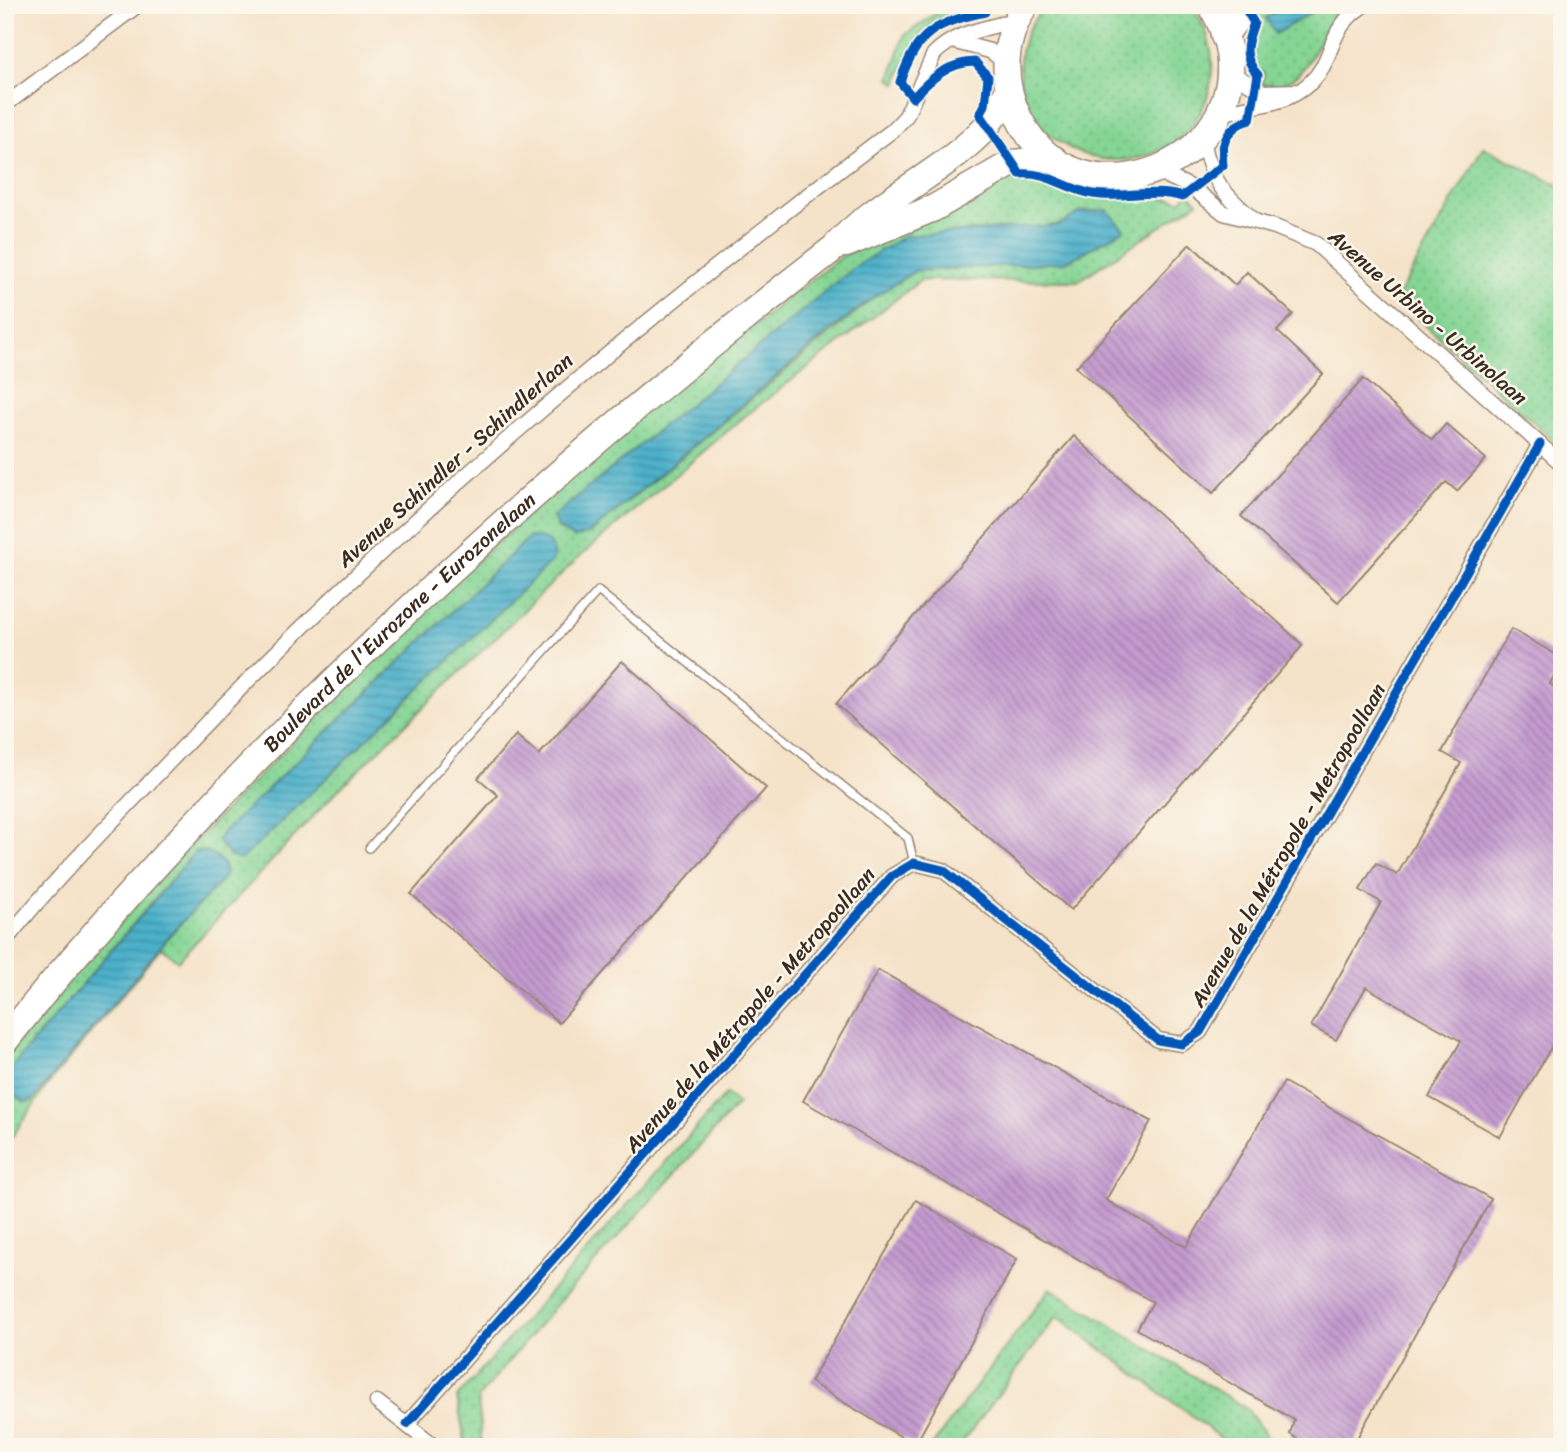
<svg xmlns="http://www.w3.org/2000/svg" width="1567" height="1452" font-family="Sriracha,sans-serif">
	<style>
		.grass { fill: url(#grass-dots); stroke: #608059; stroke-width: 2; fill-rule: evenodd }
		.water { fill: url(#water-rules); stroke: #436e74; stroke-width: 2 }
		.building { fill: url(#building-back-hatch) }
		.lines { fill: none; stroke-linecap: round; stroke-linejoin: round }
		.lane-casing { stroke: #988674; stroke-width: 10 }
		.street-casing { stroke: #988674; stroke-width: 17 }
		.highway-casing { stroke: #988674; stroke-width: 29 }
		.lane { stroke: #fff; stroke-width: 7 }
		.street { stroke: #fff; stroke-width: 14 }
		.highway { stroke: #fff; stroke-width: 26 }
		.cycleway-casing { stroke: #fbf7ec; stroke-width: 13 }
		.cycleway { stroke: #0057b8; stroke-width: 9 }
		.labels { text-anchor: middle; stroke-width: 5; stroke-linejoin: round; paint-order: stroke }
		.street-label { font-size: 21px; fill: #3b2a1e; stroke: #fbf7ec }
	</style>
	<defs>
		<pattern id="grass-dots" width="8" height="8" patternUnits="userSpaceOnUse" patternTransform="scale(1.75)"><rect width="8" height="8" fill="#85d594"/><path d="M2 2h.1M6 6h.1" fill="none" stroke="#74b77f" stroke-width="1.8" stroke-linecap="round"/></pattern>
		<pattern id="water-rules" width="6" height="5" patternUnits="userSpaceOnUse" patternTransform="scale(1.75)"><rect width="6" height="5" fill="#4bb1cb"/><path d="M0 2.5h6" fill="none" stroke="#4090a4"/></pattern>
		<pattern id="building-back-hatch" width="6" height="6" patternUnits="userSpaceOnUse" patternTransform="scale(1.75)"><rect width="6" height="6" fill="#c49bd0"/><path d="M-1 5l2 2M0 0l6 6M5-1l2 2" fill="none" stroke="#a07fa8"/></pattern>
	</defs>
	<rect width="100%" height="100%" fill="#fbf7ec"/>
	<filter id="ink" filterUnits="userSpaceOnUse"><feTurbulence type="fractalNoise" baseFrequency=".0143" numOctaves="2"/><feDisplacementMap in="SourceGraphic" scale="14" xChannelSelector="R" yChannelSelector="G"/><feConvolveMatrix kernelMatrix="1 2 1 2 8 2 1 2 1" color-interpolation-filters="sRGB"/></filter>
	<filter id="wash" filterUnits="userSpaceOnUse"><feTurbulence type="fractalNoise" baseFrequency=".00686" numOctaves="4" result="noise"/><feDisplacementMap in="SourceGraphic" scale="28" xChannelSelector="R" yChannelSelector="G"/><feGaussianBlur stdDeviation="1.57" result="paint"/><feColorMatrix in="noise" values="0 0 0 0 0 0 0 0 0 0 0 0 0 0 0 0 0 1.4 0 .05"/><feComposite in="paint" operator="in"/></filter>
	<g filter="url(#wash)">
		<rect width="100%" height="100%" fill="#f5e3c9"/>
		<!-- grass -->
		<path class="grass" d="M948 5H992C980 10 967 11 954 14 919 23 907 53 897 84L890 79 904 36Z
			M1045 5H1191C1210 30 1217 61 1209 91 1204 111 1191 130 1174 142 1100 194 995 126 1025 37 1029 25 1038 15 1045 5Z
			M1260 5H1286L1266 18 1275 33 1324 5H1343C1317 29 1308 98 1261 84L1264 74C1243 58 1249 43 1258 22L1252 14Z
			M1483 147 1562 187V448L1396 299Z
			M1011 168 1016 177C1044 173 1059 191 1084 195 1117 201 1149 191 1181 201L1188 193 1198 202 1078 281 921 280 744 417 578 558 336 792 178 961 161 948 47 1086 5 1147V1089L25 1102 32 1101 172 933 223 879 193 854 5 1075V1058L50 1002 175 861 437 596 637 418 839 258ZM1108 210 1123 230 1066 262 915 271 874 297 590 533 904 236 1059 225 1081 212Z
			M726 1094 738 1104 557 1304 478 1398 482 1447H466L457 1397Z
			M1050 1288 1247 1409 1270 1441 1281 1447H1233L1057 1316 959 1447H931Z"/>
		<!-- water -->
		<path class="water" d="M1286 5H1324L1275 34 1266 18Z
			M1108 210 1124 230 1066 262 915 271 874 297 832 329 590 533 574 538 559 529 553 517 855 267 904 236 1059 225 1081 212Z
			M529 537C546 538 555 541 553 560L255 847 241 859 231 857 217 841 220 835Z
			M197 850C212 852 231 862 223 879L172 933 32 1101 25 1102 5 1089V1075Z"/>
		<g id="blocks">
			<!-- building -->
			<path class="building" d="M1190 244 1235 285 1247 272 1293 314 1277 331 1323 374 1213 493 1076 367Z
				M1363 379 1432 440 1446 424 1486 459 1457 491 1446 482 1338 602 1241 516Z
				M1074 436 1303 645 1071 910 836 704Z
				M1511 629 1562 658 1550 684 1562 691V1028L1500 1137 1429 1097 1461 1041 1366 987 1336 1040 1311 1026 1381 902 1360 890 1376 863 1397 875 1461 763 1442 752Z
				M622 661 766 788 559 1023 411 894 498 795 478 778 516 735 539 755Z
				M878 970 1151 1121 1106 1200 1186 1247 1284 1082 1491 1199 1352 1447H1311L1290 1434 1294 1420 1137 1329 1153 1302 803 1101Z
				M916 1200 1017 1259 915 1445 810 1382Z"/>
		</g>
	</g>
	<g filter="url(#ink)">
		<use href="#blocks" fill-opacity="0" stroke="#988674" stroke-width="2"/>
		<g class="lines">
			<defs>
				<path id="lane" d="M369 848 598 591 908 838 914 863"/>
				<path id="street" d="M952 41 990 51 1006 63
					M1230 72 1263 92 1298 91
					M5 105 138 5
					M1220 115C1255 101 1279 110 1310 83 1336 59 1325 30 1364 5
					M1203 140C1211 182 1224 194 1255 221
					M1158 172 1191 187 1224 213 1275 227 1316 244 1562 464
					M5 941C55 878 114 820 169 762 392 526 634 325 893 130L906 116 934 54C957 31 986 29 1016 20
					M377 1402 435 1447
					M407 1424 892 876 914 863 943 870 1158 1040 1182 1044 1200 1032 1540 444"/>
				<g id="highway">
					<path d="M1025 5C1005 37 1001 72 1014 107 1073 255 1296 147 1211 5"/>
					<path d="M1224 36 1246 5"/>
					<path d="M846 244 934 208 1012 163 1054 159"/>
					<path id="s1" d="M5 1041C73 954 147 873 223 794 412 595 617 416 834 248 877 200 941 175 985 128 994 117 1001 104 1008 92"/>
				</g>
			</defs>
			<!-- lane casing -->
			<use href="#lane" class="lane-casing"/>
			<!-- street casing -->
			<use href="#street" class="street-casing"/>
			<!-- highway casing -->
			<use href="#highway" class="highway-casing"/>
			<!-- lane -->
			<use href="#lane" class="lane"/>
			<!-- street -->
			<use href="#street" class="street"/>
			<!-- highway -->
			<use href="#highway" class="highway"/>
			<defs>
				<path id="cycleway" d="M985 12C935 23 917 32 900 82L913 98C930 79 949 62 975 62L988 77 985 105 980 114 1020 174C1047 171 1067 190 1093 194 1124 199 1152 188 1182 197L1223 165C1220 144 1228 125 1250 120L1258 75C1242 57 1246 44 1254 23L1243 5
					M407 1424 892 876 914 863 943 870 1158 1040 1182 1044 1200 1032 1540 444"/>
			</defs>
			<!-- cycleway casing -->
			<use href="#cycleway" class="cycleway-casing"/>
			<!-- cycleway -->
			<use href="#cycleway" class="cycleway"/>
		</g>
	</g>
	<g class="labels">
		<!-- street labels -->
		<g class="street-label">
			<text transform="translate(1428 317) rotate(41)" y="7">Avenue Urbino - Urbinolaan</text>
			<text transform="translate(455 460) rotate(-42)" y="7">Avenue Schindler - Schindlerlaan</text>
			<text dy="7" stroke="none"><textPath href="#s1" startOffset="576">Boulevard de l'Eurozone - Eurozonelaan</textPath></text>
			<text transform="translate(1288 845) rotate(-60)" y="7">Avenue de la Métropole - Metropoollaan</text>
			<text transform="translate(750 1010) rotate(-49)" y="7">Avenue de la Métropole - Metropoollaan</text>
		</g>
	</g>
	<!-- margin -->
	<rect width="1567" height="1452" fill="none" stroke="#fbf7ec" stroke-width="28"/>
</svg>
